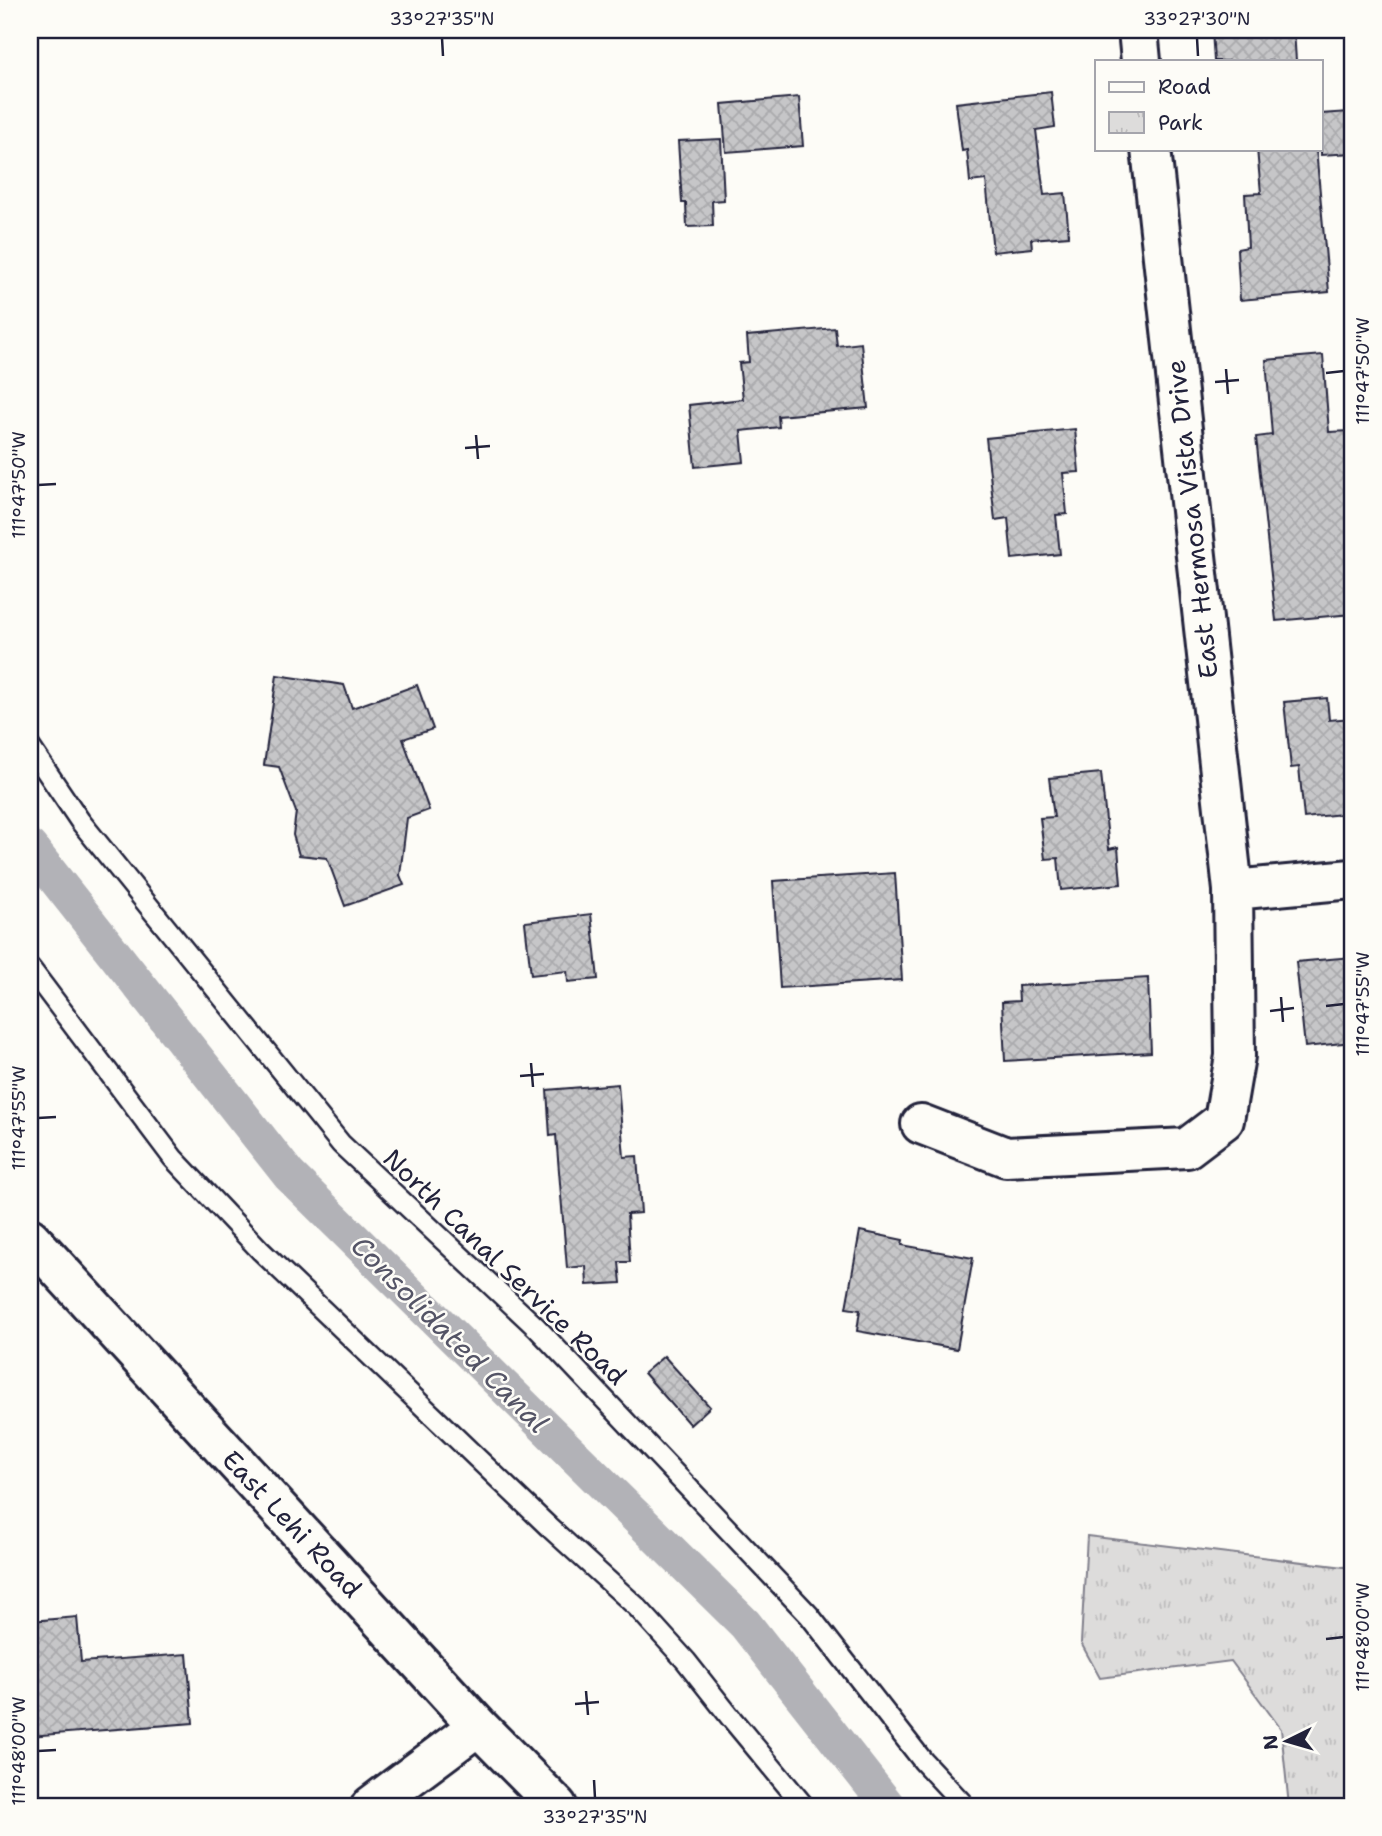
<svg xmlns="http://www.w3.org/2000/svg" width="1382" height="1836" font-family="'Shantell Sans',sans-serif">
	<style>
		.park { fill: url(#park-tufts); stroke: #807f8b; stroke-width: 2 }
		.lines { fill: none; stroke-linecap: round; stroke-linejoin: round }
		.canal { stroke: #b2b2b7; stroke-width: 35 }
		.building { fill: url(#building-cross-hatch); stroke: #22223b; stroke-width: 2 }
		.lane-casing { stroke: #22223b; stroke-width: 24 }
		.street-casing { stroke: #22223b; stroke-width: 44 }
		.lane { stroke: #fdfcf7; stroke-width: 19 }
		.street { stroke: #fdfcf7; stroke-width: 38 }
		.ticks { fill: none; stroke: #22223b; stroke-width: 2.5 }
		.labels { text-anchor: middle; stroke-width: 5; stroke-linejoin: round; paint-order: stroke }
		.street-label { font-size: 26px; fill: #22223b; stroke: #fdfcf7 }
		.water-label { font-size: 28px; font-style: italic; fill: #545466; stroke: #fdfcf7 }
		.neatline { fill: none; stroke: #22223b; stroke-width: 2.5 }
		.ticks-label { font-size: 18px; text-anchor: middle; fill: #22223b }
	</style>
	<defs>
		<pattern id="park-tufts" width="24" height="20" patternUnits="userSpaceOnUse" patternTransform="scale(1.75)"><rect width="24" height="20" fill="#dddcdb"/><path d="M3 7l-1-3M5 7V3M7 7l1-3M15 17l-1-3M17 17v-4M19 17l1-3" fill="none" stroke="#bdbcbd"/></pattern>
		<pattern id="building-cross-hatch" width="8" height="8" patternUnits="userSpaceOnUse" patternTransform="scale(1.75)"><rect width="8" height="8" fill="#c6c6c8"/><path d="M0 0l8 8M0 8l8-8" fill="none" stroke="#aaaaad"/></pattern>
	</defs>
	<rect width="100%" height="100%" fill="#fdfcf7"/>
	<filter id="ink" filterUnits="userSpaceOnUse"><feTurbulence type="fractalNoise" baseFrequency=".0143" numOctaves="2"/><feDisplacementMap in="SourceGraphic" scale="14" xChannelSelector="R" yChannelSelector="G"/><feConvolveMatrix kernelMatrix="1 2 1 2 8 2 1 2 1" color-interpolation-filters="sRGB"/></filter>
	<g filter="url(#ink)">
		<!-- park -->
		<path class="park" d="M1087 1536 1352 1568V1806H1289L1281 1729 1231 1661 1100 1678 1081 1643Z"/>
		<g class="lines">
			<!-- canal -->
			<path class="canal" d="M30 847 289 1175 745 1624 888 1806"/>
		</g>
		<!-- building -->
		<path class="building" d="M1212 30H1294L1296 61H1214Z
			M1051 92 1055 127 1036 130 1044 195 1065 193 1069 236 1031 239 1032 248 993 252 986 180 970 182 967 150 962 151 956 103Z
			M799 97 803 146 726 152 722 104Z
			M1349 112 1352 153 1321 155V114Z
			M721 139 724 200 712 201 713 226 687 227 686 203H682L678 141Z
			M1257 149H1316L1329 292 1240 300 1237 249 1248 247 1245 194 1261 193Z
			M835 328 837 346 861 343 868 408 778 416 779 427 741 431 744 462 695 467 689 405 743 399 739 363 749 362 747 336Z
			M1323 355 1329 432 1351 431 1352 614 1276 621 1256 437 1272 435 1266 360Z
			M1075 429 1079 472 1063 473 1067 514 1056 515 1060 554 1012 559 1008 518 995 520 986 438Z
			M277 675 344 685 352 708 417 685 433 729 403 739 429 810 407 818 400 875 404 885 345 906 327 858 299 855 293 835 296 812 279 767 264 765Z
			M1327 698 1329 720 1352 718V813L1304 818 1299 767 1291 768 1284 702Z
			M1101 773 1109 849 1118 847 1121 884 1061 890 1058 858 1045 859 1040 818 1054 817 1049 778Z
			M895 873 902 980 780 988 773 881Z
			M591 914 598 979 568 982 567 971 531 975 525 922Z
			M1352 957V1042L1305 1047 1296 962Z
			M1148 978 1151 1052 1005 1061 1002 1002 1019 1001 1018 986Z
			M618 1084 624 1157 637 1156 641 1213 627 1214 630 1262H619L621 1283 587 1285 586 1266 567 1268 556 1135 550 1136 547 1090Z
			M860 1231 903 1240 902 1245 973 1258 957 1349 857 1331 860 1310 846 1308Z
			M664 1356 710 1407 690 1425 644 1373Z
			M77 1617 81 1662 187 1654 193 1723 30 1736V1649H34L31 1621Z"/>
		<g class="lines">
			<defs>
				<path id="lane" d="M30 747 80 821 341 1144 537 1328 809 1615 923 1761 965 1806
					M30 968 173 1158 260 1250 549 1527 638 1608 686 1661 731 1718 804 1806"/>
				<path id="street" d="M1138 30 1141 61
					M1233 890 1352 879
					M921 1124 1006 1157 1187 1148 1224 1120 1235 1056 1233 890 1151 149
					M30 1238 478 1726 557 1806
					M371 1806 478 1726"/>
			</defs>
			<!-- lane casing -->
			<use href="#lane" class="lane-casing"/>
			<!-- street casing -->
			<use href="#street" class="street-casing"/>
			<!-- lane -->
			<use href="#lane" class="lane"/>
			<!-- street -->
			<use href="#street" class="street"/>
		</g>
	</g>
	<!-- ticks -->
	<path class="ticks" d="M442 38 443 56M1197 38 1198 56M1226 369 1228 394M1326 373 1344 371M1215 382 1239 380M476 435 478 459M465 448 490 446M38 485 56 484M1281 997 1283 1022M1326 1006 1344 1004M1270 1011 1294 1008M531 1063 533 1087M520 1076 544 1074M38 1118 56 1117M1326 1639 1344 1637M586 1691 588 1715M575 1704 599 1702M38 1751 56 1750M594 1780 595 1798"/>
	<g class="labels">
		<!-- street labels -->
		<g class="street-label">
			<text transform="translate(1192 519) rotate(-96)" y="9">East Hermosa Vista Drive</text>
			<text transform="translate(505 1267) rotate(44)" y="9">North Canal Service Road</text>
			<text transform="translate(292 1524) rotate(47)" y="9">East Lehi Road</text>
		</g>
		<!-- water labels -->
		<g class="water-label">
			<text transform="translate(450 1334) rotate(45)" y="10">Consolidated Canal</text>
		</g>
	</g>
	<!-- margin -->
	<rect width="1382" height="1836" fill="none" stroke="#fdfcf7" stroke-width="77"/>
	<!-- legend -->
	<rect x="1095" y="60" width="228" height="91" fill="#fdfcf7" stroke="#a5a5ac" stroke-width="2"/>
	<rect x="1109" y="82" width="35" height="10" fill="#fdfcf7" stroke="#a5a5ac" stroke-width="2"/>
	<text x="1158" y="94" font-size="21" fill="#22223b">Road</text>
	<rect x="1109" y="112" width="35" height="21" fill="url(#park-tufts)" stroke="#a5a5ac" stroke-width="2"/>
	<text x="1158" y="130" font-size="21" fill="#22223b">Park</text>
	<!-- north arrow -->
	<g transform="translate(1287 1741) rotate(265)" stroke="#fdfcf7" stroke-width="5" paint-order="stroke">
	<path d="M0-5L12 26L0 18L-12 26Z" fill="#22223b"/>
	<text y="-10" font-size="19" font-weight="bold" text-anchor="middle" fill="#22223b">N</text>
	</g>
	<rect x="38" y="38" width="1306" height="1760" class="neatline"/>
	<g class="ticks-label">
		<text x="442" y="25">33°27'35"N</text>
		<text x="1197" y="25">33°27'30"N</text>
		<text transform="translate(1363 371) rotate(-90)" y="6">111°47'50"W</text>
		<text transform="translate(19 485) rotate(-90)" y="6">111°47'50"W</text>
		<text transform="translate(1363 1004) rotate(-90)" y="6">111°47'55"W</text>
		<text transform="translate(19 1118) rotate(-90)" y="6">111°47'55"W</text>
		<text transform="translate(1363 1637) rotate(-90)" y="6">111°48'00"W</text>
		<text transform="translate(19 1751) rotate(-90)" y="6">111°48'00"W</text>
		<text x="595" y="1823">33°27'35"N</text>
	</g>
</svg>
